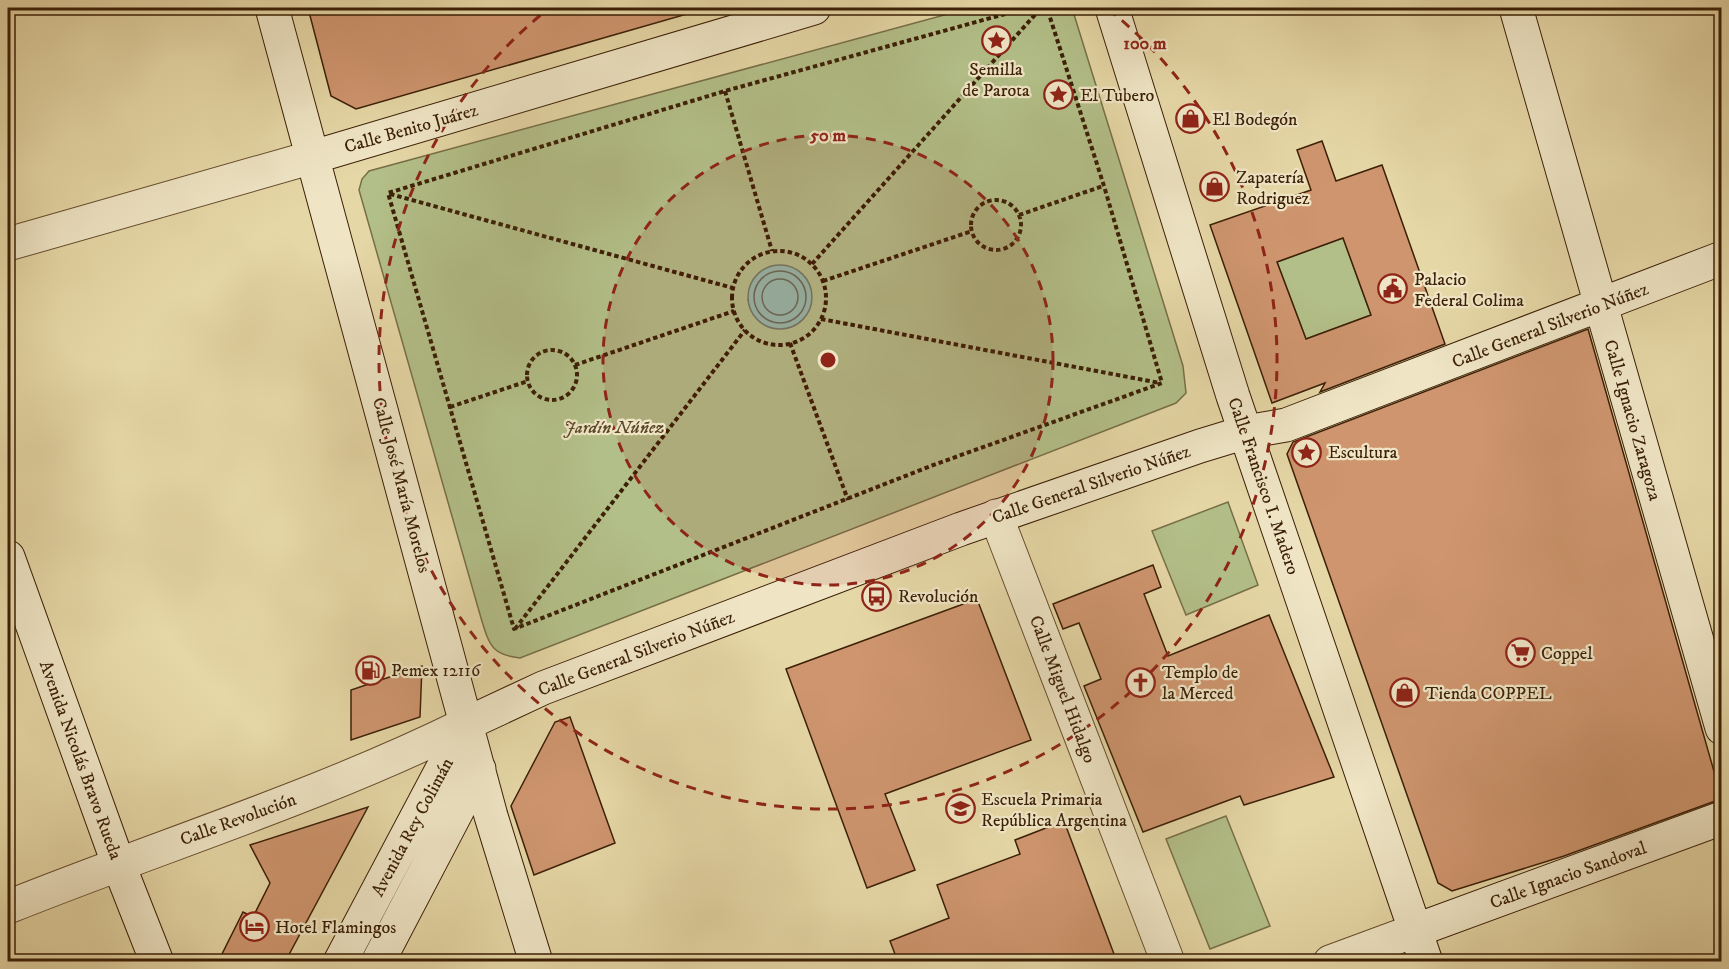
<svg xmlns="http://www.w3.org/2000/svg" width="1729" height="969" font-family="'IM FELL DW Pica',serif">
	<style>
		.green { fill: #b3bf88; stroke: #776f47; stroke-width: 1.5; fill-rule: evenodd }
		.water { fill: #96baa8; stroke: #727c67; stroke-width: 1.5 }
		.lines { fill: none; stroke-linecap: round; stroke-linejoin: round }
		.shore { stroke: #686c57; stroke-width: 1.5 }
		.building { fill: #ce956e; stroke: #3b1f06; stroke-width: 1.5; fill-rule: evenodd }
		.street-casing { stroke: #664d2e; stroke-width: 35 }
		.secondary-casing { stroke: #3b1f06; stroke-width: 35 }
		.path { stroke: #3b1f06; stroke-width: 4; stroke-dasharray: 4.5 3; stroke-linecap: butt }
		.street { stroke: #efe5c5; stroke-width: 33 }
		.secondary { stroke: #efe5c5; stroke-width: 33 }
		.ring { fill: none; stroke: #8f2418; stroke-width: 3; stroke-dasharray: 10 8 }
		.labels { text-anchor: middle; stroke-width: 4.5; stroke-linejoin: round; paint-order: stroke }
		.poi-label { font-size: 18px; fill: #3b1f06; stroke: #efe5c5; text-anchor: start }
		.street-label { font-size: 18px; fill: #3b1f06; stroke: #efe5c5 }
		.park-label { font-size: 18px; font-style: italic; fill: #594726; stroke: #efe5c5 }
		.centre { fill: #8f2418; stroke: #efe5c5; stroke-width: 3 }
		.ring-label { font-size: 18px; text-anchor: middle; font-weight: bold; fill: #8f2418; stroke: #efe5c5; stroke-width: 4.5; stroke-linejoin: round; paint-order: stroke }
	</style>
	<rect width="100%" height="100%" fill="#e6d7a6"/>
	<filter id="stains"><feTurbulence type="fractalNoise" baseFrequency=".00333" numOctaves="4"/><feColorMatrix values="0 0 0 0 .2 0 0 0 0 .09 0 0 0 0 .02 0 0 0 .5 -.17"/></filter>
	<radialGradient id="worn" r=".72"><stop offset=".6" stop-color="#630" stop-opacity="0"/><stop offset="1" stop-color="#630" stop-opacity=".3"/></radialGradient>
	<!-- green -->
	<path class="green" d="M970 8H1072L1183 366 1186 393 1176 403 520 658C491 655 489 644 481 618L359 190 362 179 369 171ZM811 292C814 336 759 342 748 300Z
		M1343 238 1371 315 1306 339 1277 262Z
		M1228 502 1258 585 1186 615 1152 531Z
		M1226 816 1270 926 1210 949 1166 839Z"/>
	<!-- water -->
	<path class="water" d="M748 297a32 32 0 1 1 64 0a32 32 0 1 1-64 0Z"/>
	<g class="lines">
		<!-- shore -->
		<path class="shore" d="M754 297a26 26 0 1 1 52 0a26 26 0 1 1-52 0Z
			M762 297a18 18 0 1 1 36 0a18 18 0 1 1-36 0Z"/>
	</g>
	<!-- building -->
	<path class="building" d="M308 8H686L687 14 356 109 331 96Z
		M1322 141 1336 181 1382 165 1445 344 1320 392 1325 383 1272 403 1210 225 1311 190 1297 150ZM1343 238 1371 315 1306 339 1277 262Z
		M1588 329 1721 796 1718 800 1564 856 1452 891 1438 883 1287 454 1293 442Z
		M1153 565 1161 587 1144 594 1168 656 1269 615 1334 777 1244 805 1240 796 1143 832 1084 686 1101 679 1079 623 1063 629 1053 604Z
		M977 599 1031 740 885 794 915 870 867 888 786 669Z
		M422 666 420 717 351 740V690Z
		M570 717 615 843 534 875 511 806 555 722Z
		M368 807 285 962H218L243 912 253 917 270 883 250 845Z
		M1064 821 1117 962H898L890 941 949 918 937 885 1020 854 1015 840Z"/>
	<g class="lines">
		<defs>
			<path id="street" d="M8 244 313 157
				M996 516 1168 962
				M8 907C160 846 318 797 466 724
				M1330 962 1414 931"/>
			<path id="secondary" d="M272 8 491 816 536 962
				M1112 8 1233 396 1426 962
				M1516 8 1722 728
				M313 157 814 8
				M8 557 118 863 157 962
				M466 724 543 688 961 529 1200 446 1246 432 1286 425 1722 258
				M1414 931 1722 818
				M340 962 466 724
				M378 962 479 769"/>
		</defs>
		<!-- street casing -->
		<use href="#street" class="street-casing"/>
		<!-- secondary casing -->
		<use href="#secondary" class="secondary-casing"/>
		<!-- path -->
		<path class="path" d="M1027 8 725 91 388 193 514 629 936 464 1162 383 1104 186 1047 8
			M725 91 772 251
			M390 194 733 288
			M971 225a25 25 0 1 1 50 0a25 25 0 1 1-50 0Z
			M1019 215 1103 186
			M732 298a47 47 0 1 1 94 0a47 47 0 1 1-94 0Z
			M812 264 1041 8
			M823 281 972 231
			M821 319 1160 383
			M790 343 848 500
			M527 375a25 25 0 1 1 50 0a25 25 0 1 1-50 0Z
			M575 365 734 311
			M450 407 528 381
			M515 629 745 330"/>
		<!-- street -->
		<use href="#street" class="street"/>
		<!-- secondary -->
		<use href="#secondary" class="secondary"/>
	</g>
	<!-- distance rings -->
	<circle cx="828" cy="360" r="225" fill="#8f2418" fill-opacity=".12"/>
	<g class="ring">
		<circle cx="828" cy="360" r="225"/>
		<path d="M1108 9A449 449 0 1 1 548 9"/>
	</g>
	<!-- icons -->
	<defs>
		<symbol id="sight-ring" viewBox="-11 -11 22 22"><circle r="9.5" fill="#efe5c5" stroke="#8f2418" stroke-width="1.5"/><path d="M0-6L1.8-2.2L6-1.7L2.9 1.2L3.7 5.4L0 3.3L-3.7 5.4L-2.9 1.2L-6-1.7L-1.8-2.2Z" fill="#8f2418"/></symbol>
		<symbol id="shop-ring" viewBox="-11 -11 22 22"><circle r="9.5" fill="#efe5c5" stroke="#8f2418" stroke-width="1.5"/><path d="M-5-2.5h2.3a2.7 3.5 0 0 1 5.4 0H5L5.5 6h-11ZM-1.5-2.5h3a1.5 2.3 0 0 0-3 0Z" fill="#8f2418"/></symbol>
		<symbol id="civic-ring" viewBox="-11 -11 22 22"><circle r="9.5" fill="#efe5c5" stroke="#8f2418" stroke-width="1.5"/><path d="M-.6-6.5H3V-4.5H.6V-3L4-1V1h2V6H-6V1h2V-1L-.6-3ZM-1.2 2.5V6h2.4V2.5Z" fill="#8f2418"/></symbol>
		<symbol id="bus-ring" viewBox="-11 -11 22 22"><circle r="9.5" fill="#efe5c5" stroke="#8f2418" stroke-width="1.5"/><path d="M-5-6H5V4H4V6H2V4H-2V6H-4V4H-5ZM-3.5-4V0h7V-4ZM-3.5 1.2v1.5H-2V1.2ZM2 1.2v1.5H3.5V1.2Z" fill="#8f2418"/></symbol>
		<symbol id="supermarket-ring" viewBox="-11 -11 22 22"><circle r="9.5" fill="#efe5c5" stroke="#8f2418" stroke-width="1.5"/><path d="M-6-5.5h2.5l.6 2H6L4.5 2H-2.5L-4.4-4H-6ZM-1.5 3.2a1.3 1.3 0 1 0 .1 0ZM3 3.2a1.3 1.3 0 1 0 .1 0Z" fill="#8f2418"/></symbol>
		<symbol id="fuel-ring" viewBox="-11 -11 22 22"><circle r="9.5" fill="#efe5c5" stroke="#8f2418" stroke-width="1.5"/><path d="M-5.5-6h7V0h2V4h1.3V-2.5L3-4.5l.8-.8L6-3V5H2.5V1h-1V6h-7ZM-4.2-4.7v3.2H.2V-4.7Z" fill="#8f2418"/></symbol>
		<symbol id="church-ring" viewBox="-11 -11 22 22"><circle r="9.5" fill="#efe5c5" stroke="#8f2418" stroke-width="1.5"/><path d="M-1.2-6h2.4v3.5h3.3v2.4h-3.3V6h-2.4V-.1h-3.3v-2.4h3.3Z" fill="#8f2418"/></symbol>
		<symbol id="school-ring" viewBox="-11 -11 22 22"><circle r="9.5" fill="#efe5c5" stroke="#8f2418" stroke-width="1.5"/><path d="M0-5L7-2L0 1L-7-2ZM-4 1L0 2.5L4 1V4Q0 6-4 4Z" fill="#8f2418"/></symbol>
		<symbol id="hotel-ring" viewBox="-11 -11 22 22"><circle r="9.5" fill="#efe5c5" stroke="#8f2418" stroke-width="1.5"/><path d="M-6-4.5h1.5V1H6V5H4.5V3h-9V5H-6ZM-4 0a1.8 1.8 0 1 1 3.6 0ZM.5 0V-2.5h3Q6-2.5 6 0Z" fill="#8f2418"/></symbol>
	</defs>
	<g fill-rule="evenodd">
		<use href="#sight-ring" x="980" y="24" width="33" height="33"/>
		<use href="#sight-ring" x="1042" y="78" width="33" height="33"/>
		<use href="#shop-ring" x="1174" y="102" width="33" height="33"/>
		<use href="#shop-ring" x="1198" y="170" width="33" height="33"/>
		<use href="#civic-ring" x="1376" y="272" width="33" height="33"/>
		<use href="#sight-ring" x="1290" y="436" width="33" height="33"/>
		<use href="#bus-ring" x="860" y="580" width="33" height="33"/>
		<use href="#supermarket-ring" x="1504" y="636" width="33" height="33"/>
		<use href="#fuel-ring" x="354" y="654" width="33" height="33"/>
		<use href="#church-ring" x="1124" y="666" width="33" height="33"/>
		<use href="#shop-ring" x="1388" y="676" width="33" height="33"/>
		<use href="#school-ring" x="944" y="792" width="33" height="33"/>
		<use href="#hotel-ring" x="238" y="910" width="33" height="33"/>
	</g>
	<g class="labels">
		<!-- poi labels -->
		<g class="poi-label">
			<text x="996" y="75" text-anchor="middle">Semilla<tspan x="996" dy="21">de Parota</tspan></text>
			<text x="1080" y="101">El Tubero</text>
			<text x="1212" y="125">El Bodegón</text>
			<text x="1236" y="183">Zapatería<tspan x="1236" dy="21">Rodriguez</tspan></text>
			<text x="1414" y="285">Palacio<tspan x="1414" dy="21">Federal Colima</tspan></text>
			<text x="1328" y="458">Escultura</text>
			<text x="898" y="602">Revolución</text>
			<text x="1541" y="659">Coppel</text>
			<text x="391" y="676">Pemex 12116</text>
			<text x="1162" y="678">Templo de<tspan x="1162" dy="21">la Merced</tspan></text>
			<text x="1425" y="699">Tienda COPPEL</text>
			<text x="981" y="805">Escuela Primaria<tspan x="981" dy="21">República Argentina</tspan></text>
			<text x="275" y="933">Hotel Flamingos</text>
		</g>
		<!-- street labels -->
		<g class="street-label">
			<text transform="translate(411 128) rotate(-16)" y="6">Calle Benito Juárez</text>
			<text transform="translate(1550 325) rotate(-21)" y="6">Calle General Silverio Núñez</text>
			<text transform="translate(1633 420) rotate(74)" y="6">Calle Ignacio Zaragoza</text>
			<text transform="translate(1091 484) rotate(-19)" y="6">Calle General Silverio Núñez</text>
			<text transform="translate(402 485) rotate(75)" y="6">Calle José María Morelos</text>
			<text transform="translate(1264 486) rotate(71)" y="6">Calle Francisco I. Madero</text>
			<text transform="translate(636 653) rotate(-21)" y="6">Calle General Silverio Núñez</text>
			<text transform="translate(1063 689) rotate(69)" y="6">Calle Miguel Hidalgo</text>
			<text transform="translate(81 760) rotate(70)" y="6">Avenida Nicolás Bravo Rueda</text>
			<text transform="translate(238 819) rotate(-20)" y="6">Calle Revolución</text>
			<text transform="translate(412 827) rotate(-62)" y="6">Avenida Rey Colimán</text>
			<text transform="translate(1568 875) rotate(-20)" y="6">Calle Ignacio Sandoval</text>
		</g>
		<!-- park labels -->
		<g class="park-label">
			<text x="614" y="433">Jardín Núñez</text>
		</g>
	</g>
	<circle cx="828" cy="360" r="9" class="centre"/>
	<g class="ring-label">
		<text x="1145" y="49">100 m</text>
		<text x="828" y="141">50 m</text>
	</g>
	<!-- margin -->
	<rect width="1729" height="969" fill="none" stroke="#e6d7a6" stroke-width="30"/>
	<rect x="9" y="9" width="1711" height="951" fill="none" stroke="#3b1f06" stroke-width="3"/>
	<rect x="15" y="15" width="1699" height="939" fill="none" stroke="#3b1f06" stroke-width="1.5"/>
	<rect width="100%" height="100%" filter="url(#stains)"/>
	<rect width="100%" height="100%" fill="url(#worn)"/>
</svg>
